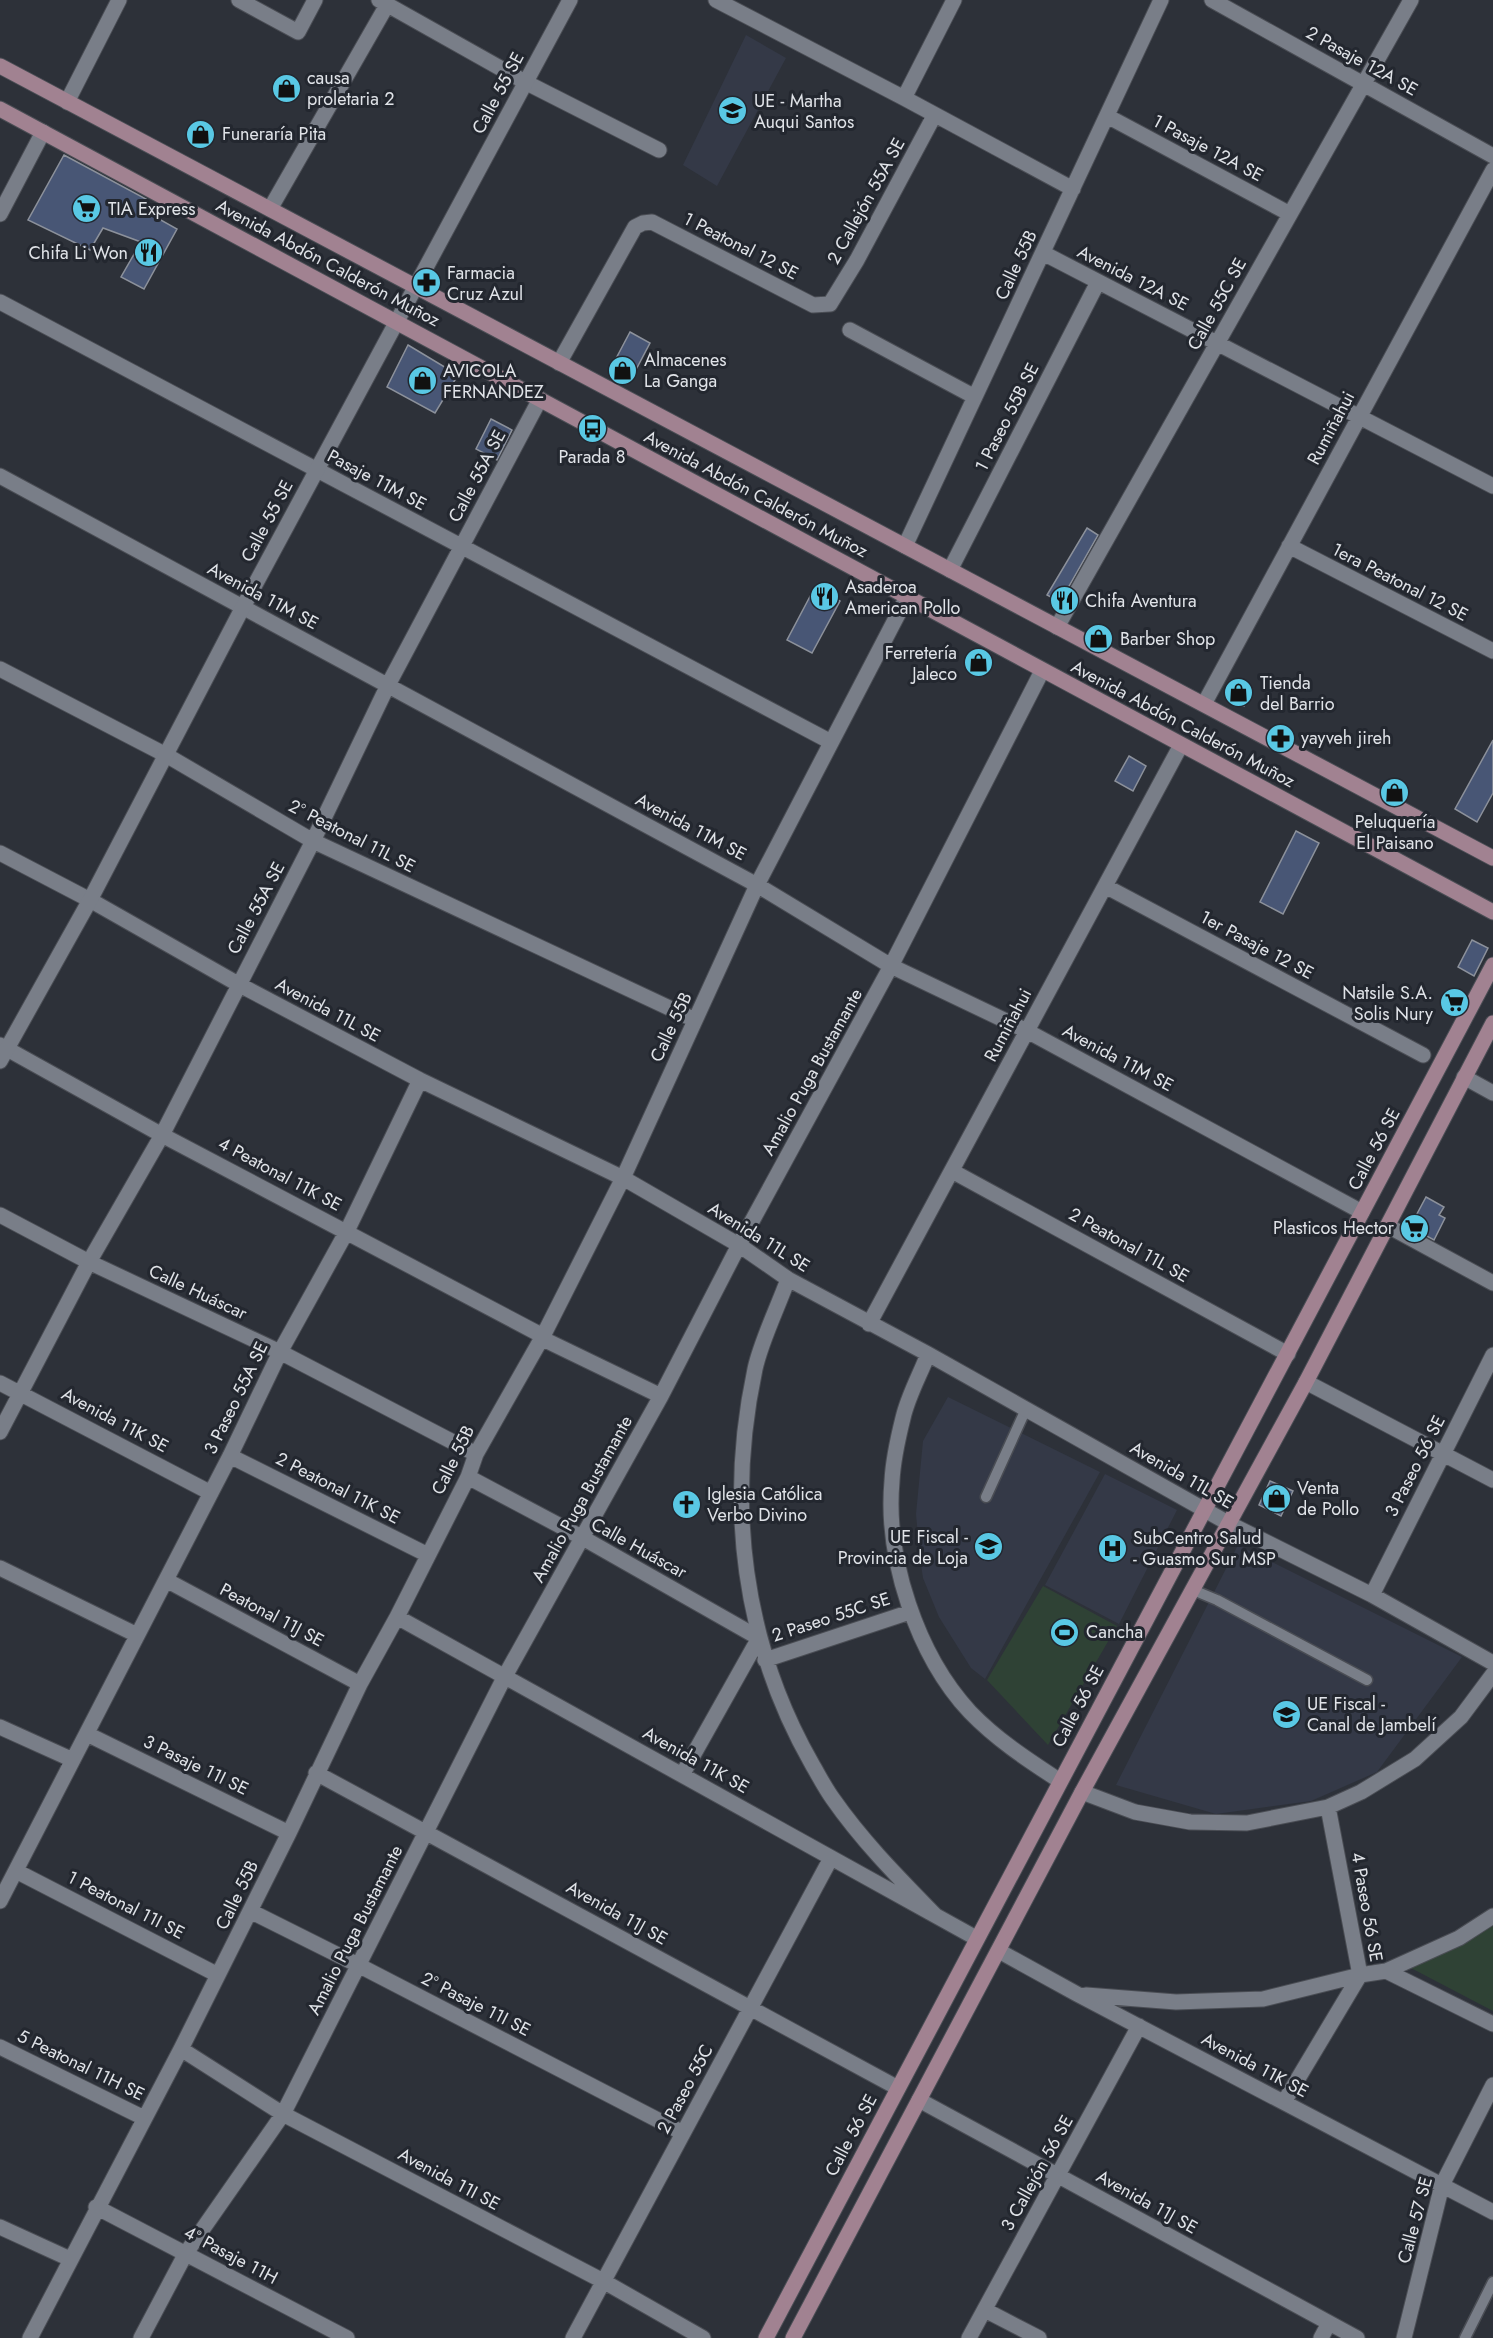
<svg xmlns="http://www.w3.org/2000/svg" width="1493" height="2338" font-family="Jost,sans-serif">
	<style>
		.built { fill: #343947 }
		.green { fill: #2f4235 }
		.building { fill: #485675; stroke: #8c919b; stroke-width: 1.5 }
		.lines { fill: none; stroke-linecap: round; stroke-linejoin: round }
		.service-casing { stroke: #4a4d54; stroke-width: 13 }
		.minor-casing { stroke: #4a4d54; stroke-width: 17 }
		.tertiary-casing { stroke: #4a4d54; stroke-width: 17 }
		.secondary-casing { stroke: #4a4d54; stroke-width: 17 }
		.service { stroke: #797e88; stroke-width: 10 }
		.minor { stroke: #797e88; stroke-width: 15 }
		.tertiary { stroke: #797e88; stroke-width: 15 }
		.secondary { stroke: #a18291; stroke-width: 15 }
		.labels { text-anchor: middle; stroke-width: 6; stroke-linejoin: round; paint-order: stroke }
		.street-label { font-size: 18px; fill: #e0e3e8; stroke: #23272f }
		.poi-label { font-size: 18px; fill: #e0e3e8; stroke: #23272f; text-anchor: start }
	</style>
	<rect width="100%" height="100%" fill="#2d3139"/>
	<!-- built -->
	<path class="built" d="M746 35 786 58 717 186 683 165Z
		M948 1397 1100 1472 985 1679 971 1668 939 1617 923 1578 920 1558 916 1514 923 1441Z
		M1105 1474 1177 1510 1119 1624 1045 1585Z
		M1238 1545 1462 1657 1377 1772 1311 1801 1216 1814 1116 1785Z"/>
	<!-- green -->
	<path class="green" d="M1043 1586 1117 1626 1048 1745 987 1680Z
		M1493 1925V2011L1409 1967 1459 1946Z"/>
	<!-- building -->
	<path class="building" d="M64 155 146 199 141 209 177 229 144 289 121 277 141 242 103 228 90 250 28 220Z
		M630 332 650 343 631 379 611 368Z
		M408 345 458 375 435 413 387 387Z
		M491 419 512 430 497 460 476 449Z
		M1087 528 1098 535 1060 602 1047 595Z
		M815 587 840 601 812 653 787 640Z
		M1235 681 1252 689 1244 706 1227 698Z
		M1493 740V793L1477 822 1455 809Z
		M1129 756 1146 766 1133 791 1115 781Z
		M1296 831 1319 843 1283 914 1260 902Z
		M1472 940 1488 948 1474 976 1458 967Z
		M1426 1197 1444 1207 1439 1215 1445 1218 1434 1240 1410 1227Z
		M1270 1481 1293 1491 1281 1516 1259 1505Z"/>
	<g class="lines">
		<defs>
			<path id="service" d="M986 1497 1026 1409
				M1193 1590 1217 1600 1367 1680
				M1465 2338 1493 2282"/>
			<path id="minor" d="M239 0 298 32 315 0
				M379 0 525 82 659 150
				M716 0 904 98 1073 189
				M1212 0 1493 156
				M904 98 954 0
				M67 102 119 0
				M1107 116 1290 214
				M270 209 387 5
				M0 214 43 132
				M1043 253 1493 486
				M0 302 831 742
				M850 330 975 397
				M559 363 635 227 643 223 652 222 813 305 830 304 857 260 934 116
				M0 476 757 885 891 966 1027 1031 1362 1212
				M905 546 1161 0
				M1289 546 1493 651
				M950 570 1098 282
				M1057 627 1411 0
				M0 669 166 755 313 841 695 1020
				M1204 704 1493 170
				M0 853 90 900 238 984 420 1080 623 1178 739 1245 788 1279 928 1354 1228 1523 1372 1595 1493 1663
				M1105 886 1423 1055
				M0 1045 162 1135 543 1336
				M1464 1077 1493 1093
				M952 1171 1288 1354
				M0 1215 89 1262 280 1352 476 1454
				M1388 1226 1493 1283
				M788 1279C778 1307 761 1341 755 1369 726 1505 743 1643 812 1764 819 1776 825 1788 833 1799 863 1842 899 1878 935 1915
				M869 1324 1181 745
				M541 1338 661 1396
				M928 1354C920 1375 908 1396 903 1418 898 1438 893 1460 892 1481 885 1558 917 1655 970 1712 997 1740 1028 1760 1060 1781
				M1306 1382 1493 1480
				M0 1383 211 1493
				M0 1432 89 1262 162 1135 313 841 388 685 540 399
				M230 1456 428 1555
				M468 1477 583 1538 759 1638 682 1775
				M0 1568 137 1635
				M166 1580 360 1684
				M1372 1595 1493 1355
				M397 1617 976 1938
				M765 1660 910 1612
				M0 1727 73 1760
				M87 1734 289 1833
				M316 1773 898 2088
				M1082 1792 1135 1812 1190 1822 1247 1823 1328 1807 1361 1792 1415 1759 1461 1717 1493 1674
				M16 1871 218 1975
				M0 1901 230 1456 280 1352 347 1231 420 1080
				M250 1911 360 1966 683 2133
				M999 1951 1077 1994 1493 2212
				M1386 1971 1493 2024
				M1086 1995 1176 2002 1263 1999 1360 1975 1386 1971 1459 1938 1493 1916
				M0 2047 144 2118
				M181 2049 283 2114 603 2281 703 2338
				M919 2100 1357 2338
				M1284 2102 1360 1975 1328 1807
				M96 2207 347 2338
				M0 2227 70 2259
				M985 2310 1039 2338
				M30 2338 181 2049 289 1833 360 1684 397 1617 468 1477 476 1454 543 1336 623 1178 757 885 907 597
				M141 2338 186 2253 283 2114 505 1676 661 1396 739 1245 891 966 1042 671
				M573 2338 831 1858
				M969 2338 1139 2026
				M1321 2338 1329 2323
				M1404 2338 1442 2185 1493 2085"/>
			<path id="tertiary" d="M0 1061 90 900 243 607 570 0"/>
			<path id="secondary" d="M0 66 1493 858
				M0 109 1493 912
				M766 2338C1008 1880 1251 1423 1493 965
				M793 2338 1082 1792 1306 1382 1493 1023"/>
		</defs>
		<!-- service casing -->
		<use href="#service" class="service-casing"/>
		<!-- minor casing -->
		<use href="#minor" class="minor-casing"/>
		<!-- tertiary casing -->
		<use href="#tertiary" class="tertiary-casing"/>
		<!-- secondary casing -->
		<use href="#secondary" class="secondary-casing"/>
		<!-- service -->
		<use href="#service" class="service"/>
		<!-- minor -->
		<use href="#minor" class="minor"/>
		<!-- tertiary -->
		<use href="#tertiary" class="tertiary"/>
		<!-- secondary -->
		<use href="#secondary" class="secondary"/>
	</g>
	<!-- icons -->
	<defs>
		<symbol id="shop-disc" viewBox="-11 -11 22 22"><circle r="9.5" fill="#59c8e4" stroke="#23272f"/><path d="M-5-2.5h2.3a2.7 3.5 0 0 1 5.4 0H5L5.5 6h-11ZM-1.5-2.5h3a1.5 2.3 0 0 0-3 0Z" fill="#111"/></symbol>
		<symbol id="school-disc" viewBox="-11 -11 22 22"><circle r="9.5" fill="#59c8e4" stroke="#23272f"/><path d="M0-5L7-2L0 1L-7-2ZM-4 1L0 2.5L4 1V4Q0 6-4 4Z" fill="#111"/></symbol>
		<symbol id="supermarket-disc" viewBox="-11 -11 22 22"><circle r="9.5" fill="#59c8e4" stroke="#23272f"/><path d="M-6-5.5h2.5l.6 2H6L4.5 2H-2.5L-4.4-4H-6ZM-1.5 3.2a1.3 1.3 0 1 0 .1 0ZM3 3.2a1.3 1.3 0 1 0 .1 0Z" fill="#111"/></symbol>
		<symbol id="restaurant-disc" viewBox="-11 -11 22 22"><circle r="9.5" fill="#59c8e4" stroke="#23272f"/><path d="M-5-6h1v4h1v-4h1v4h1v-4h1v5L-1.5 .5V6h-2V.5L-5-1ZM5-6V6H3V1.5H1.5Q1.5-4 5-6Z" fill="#111"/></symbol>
		<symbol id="pharmacy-disc" viewBox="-11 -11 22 22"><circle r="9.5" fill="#59c8e4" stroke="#23272f"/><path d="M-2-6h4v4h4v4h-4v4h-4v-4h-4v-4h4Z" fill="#111"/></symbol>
		<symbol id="bus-disc" viewBox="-11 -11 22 22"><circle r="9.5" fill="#59c8e4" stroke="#23272f"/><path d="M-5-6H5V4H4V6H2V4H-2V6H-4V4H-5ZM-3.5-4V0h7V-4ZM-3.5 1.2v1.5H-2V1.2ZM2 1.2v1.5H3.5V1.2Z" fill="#111"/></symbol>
		<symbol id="church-disc" viewBox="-11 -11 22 22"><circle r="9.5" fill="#59c8e4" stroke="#23272f"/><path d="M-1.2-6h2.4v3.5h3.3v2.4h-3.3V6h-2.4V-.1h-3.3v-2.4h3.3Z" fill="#111"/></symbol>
		<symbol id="hospital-disc" viewBox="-11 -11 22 22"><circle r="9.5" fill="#59c8e4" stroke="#23272f"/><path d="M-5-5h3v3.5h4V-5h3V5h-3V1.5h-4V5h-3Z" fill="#111"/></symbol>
		<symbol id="stadium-disc" viewBox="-11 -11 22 22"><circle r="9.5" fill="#59c8e4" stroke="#23272f"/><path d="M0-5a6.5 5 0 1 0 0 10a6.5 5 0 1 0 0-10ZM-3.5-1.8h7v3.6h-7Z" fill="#111"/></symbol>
	</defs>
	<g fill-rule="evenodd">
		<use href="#shop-disc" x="270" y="72" width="33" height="33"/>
		<use href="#school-disc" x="716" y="94" width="33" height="33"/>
		<use href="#shop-disc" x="184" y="118" width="33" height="33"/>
		<use href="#supermarket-disc" x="70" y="192" width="33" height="33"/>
		<use href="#restaurant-disc" x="132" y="236" width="33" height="33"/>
		<use href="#pharmacy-disc" x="410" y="266" width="33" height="33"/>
		<use href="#shop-disc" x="606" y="354" width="33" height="33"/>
		<use href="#shop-disc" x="406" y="364" width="33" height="33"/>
		<use href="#bus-disc" x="576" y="412" width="33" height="33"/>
		<use href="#restaurant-disc" x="808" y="580" width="33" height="33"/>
		<use href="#restaurant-disc" x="1048" y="584" width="33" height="33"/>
		<use href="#shop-disc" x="1082" y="622" width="33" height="33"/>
		<use href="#shop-disc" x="962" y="646" width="33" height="33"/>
		<use href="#shop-disc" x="1222" y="676" width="33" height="33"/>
		<use href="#pharmacy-disc" x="1264" y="722" width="33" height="33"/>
		<use href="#shop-disc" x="1378" y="776" width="33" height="33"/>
		<use href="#supermarket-disc" x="1438" y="986" width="33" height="33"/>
		<use href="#supermarket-disc" x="1398" y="1212" width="33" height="33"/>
		<use href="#shop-disc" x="1260" y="1482" width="33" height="33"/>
		<use href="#church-disc" x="670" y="1488" width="33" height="33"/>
		<use href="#school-disc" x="972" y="1530" width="33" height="33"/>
		<use href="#hospital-disc" x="1096" y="1532" width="33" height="33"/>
		<use href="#stadium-disc" x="1048" y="1616" width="33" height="33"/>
		<use href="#school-disc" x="1270" y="1698" width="33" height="33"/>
	</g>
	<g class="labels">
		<!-- street labels -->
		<g class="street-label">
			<text transform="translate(1362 61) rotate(29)" y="6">2 Pasaje 12A SE</text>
			<text transform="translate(498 93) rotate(-62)" y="6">Calle 55 SE</text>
			<text transform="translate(1208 148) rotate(28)" y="6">1 Pasaje 12A SE</text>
			<text transform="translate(866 201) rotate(-61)" y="6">2 Callejón 55A SE</text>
			<text transform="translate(741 246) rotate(27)" y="6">1 Peatonal 12 SE</text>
			<text transform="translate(328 263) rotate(28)" y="6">Avenida Abdón Calderón Muñoz</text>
			<text transform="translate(1016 265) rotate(-65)" y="6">Calle 55B</text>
			<text transform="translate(1133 278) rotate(27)" y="6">Avenida 12A SE</text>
			<text transform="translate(1217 304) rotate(-61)" y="6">Calle 55C SE</text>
			<text transform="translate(1007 417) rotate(-63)" y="6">1 Paseo 55B SE</text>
			<text transform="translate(1331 428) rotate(-62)" y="6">Rumiñahui</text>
			<text transform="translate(477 476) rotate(-62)" y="6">Calle 55A SE</text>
			<text transform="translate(377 480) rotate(28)" y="6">Pasaje 11M SE</text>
			<text transform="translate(756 494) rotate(28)" y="6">Avenida Abdón Calderón Muñoz</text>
			<text transform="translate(267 521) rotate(-62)" y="6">Calle 55 SE</text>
			<text transform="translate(1400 582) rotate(27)" y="6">1era Peatonal 12 SE</text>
			<text transform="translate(263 596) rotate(28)" y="6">Avenida 11M SE</text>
			<text transform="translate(1183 724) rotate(28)" y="6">Avenida Abdón Calderón Muñoz</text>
			<text transform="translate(691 827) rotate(28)" y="6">Avenida 11M SE</text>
			<text transform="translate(352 836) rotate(27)" y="6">2° Peatonal 11L SE</text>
			<text transform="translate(256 908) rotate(-62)" y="6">Calle 55A SE</text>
			<text transform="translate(1257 945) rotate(28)" y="6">1er Pasaje 12 SE</text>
			<text transform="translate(328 1010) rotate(28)" y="6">Avenida 11L SE</text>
			<text transform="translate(1008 1025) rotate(-62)" y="6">Rumiñahui</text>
			<text transform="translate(671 1027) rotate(-65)" y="6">Calle 55B</text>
			<text transform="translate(1118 1058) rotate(28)" y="6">Avenida 11M SE</text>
			<text transform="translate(812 1072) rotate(-61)" y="6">Amalio Puga Bustamante</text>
			<text transform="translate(1374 1149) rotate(-62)" y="6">Calle 56 SE</text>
			<text transform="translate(280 1174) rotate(28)" y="6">4 Peatonal 11K SE</text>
			<text transform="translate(759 1237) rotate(32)" y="6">Avenida 11L SE</text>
			<text transform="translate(1129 1245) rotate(29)" y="6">2 Peatonal 11L SE</text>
			<text transform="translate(198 1292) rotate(25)" y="6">Calle Huáscar</text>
			<text transform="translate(236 1398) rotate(-64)" y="6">3 Paseo 55A SE</text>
			<text transform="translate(115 1420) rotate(28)" y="6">Avenida 11K SE</text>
			<text transform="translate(453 1460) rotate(-64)" y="6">Calle 55B</text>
			<text transform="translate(1415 1466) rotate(-63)" y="6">3 Paseo 56 SE</text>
			<text transform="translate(1182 1475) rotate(30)" y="6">Avenida 11L SE</text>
			<text transform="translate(338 1488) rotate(27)" y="6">2 Peatonal 11K SE</text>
			<text transform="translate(582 1499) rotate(-61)" y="6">Amalio Puga Bustamante</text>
			<text transform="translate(639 1548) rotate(29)" y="6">Calle Huáscar</text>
			<text transform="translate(272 1615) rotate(28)" y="6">Peatonal 11J SE</text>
			<text transform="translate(831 1617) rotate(-18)" y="6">2 Paseo 55C SE</text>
			<text transform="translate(1078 1706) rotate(-62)" y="6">Calle 56 SE</text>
			<text transform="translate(696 1760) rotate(29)" y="6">Avenida 11K SE</text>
			<text transform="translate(196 1765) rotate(26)" y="6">3 Pasaje 11I SE</text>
			<text transform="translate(237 1895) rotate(-64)" y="6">Calle 55B</text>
			<text transform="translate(126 1905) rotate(27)" y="6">1 Peatonal 11I SE</text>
			<text transform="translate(1367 1907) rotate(80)" y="6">4 Paseo 56 SE</text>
			<text transform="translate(617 1913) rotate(29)" y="6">Avenida 11J SE</text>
			<text transform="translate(355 1930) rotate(-63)" y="6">Amalio Puga Bustamante</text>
			<text transform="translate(476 2004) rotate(27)" y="6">2° Pasaje 11I SE</text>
			<text transform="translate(81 2065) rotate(26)" y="6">5 Peatonal 11H SE</text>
			<text transform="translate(1255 2065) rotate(28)" y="6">Avenida 11K SE</text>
			<text transform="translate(685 2089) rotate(-62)" y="6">2 Paseo 55C</text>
			<text transform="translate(851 2135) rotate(-62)" y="6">Calle 56 SE</text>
			<text transform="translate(1037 2173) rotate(-61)" y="6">3 Callejón 56 SE</text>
			<text transform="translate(449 2179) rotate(28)" y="6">Avenida 11I SE</text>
			<text transform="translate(1147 2202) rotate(29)" y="6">Avenida 11J SE</text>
			<text transform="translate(1415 2220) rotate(-75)" y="6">Calle 57 SE</text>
			<text transform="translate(231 2255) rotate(28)" y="6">4° Pasaje 11H</text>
		</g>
		<!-- poi labels -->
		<g class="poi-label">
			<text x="307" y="84">causa<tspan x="307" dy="21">proletaria 2</tspan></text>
			<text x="754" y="107">UE - Martha<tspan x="754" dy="21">Auqui Santos</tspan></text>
			<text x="222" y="140">Funeraría Pita</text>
			<text x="108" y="215">TIA Express</text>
			<text x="128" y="259" text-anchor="end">Chifa Li Won</text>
			<text x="447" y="279">Farmacia<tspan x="447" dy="21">Cruz Azul</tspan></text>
			<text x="644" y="366">Almacenes<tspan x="644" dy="21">La Ganga</tspan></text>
			<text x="443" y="377">AVICOLA<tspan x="443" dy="21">FERNANDEZ</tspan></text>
			<text x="592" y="463" text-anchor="middle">Parada 8</text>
			<text x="845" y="593">Asaderoa<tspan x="845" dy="21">American Pollo</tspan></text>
			<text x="1085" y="607">Chifa Aventura</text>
			<text x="1120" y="645">Barber Shop</text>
			<text x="957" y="659" text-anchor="end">Ferretería<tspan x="957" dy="21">Jaleco</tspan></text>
			<text x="1260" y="689">Tienda<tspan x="1260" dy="21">del Barrio</tspan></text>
			<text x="1301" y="744">yayveh jireh</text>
			<text x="1395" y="828" text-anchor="middle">Peluquería<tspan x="1395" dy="21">El Paisano</tspan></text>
			<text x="1433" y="999" text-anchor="end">Natsile S.A.<tspan x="1433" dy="21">Solis Nury</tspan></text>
			<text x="1394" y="1234" text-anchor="end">Plasticos Hector</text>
			<text x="1297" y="1494">Venta<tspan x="1297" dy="21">de Pollo</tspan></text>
			<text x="707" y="1500">Iglesia Católica<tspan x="707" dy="21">Verbo Divino</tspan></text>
			<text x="968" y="1543" text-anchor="end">UE Fiscal -<tspan x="968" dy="21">Provincia de Loja</tspan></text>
			<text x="1133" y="1544">SubCentro Salud<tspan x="1133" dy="21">- Guasmo Sur MSP</tspan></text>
			<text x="1086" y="1638">Cancha</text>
			<text x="1307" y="1710">UE Fiscal -<tspan x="1307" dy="21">Canal de Jambelí</tspan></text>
		</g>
	</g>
</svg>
